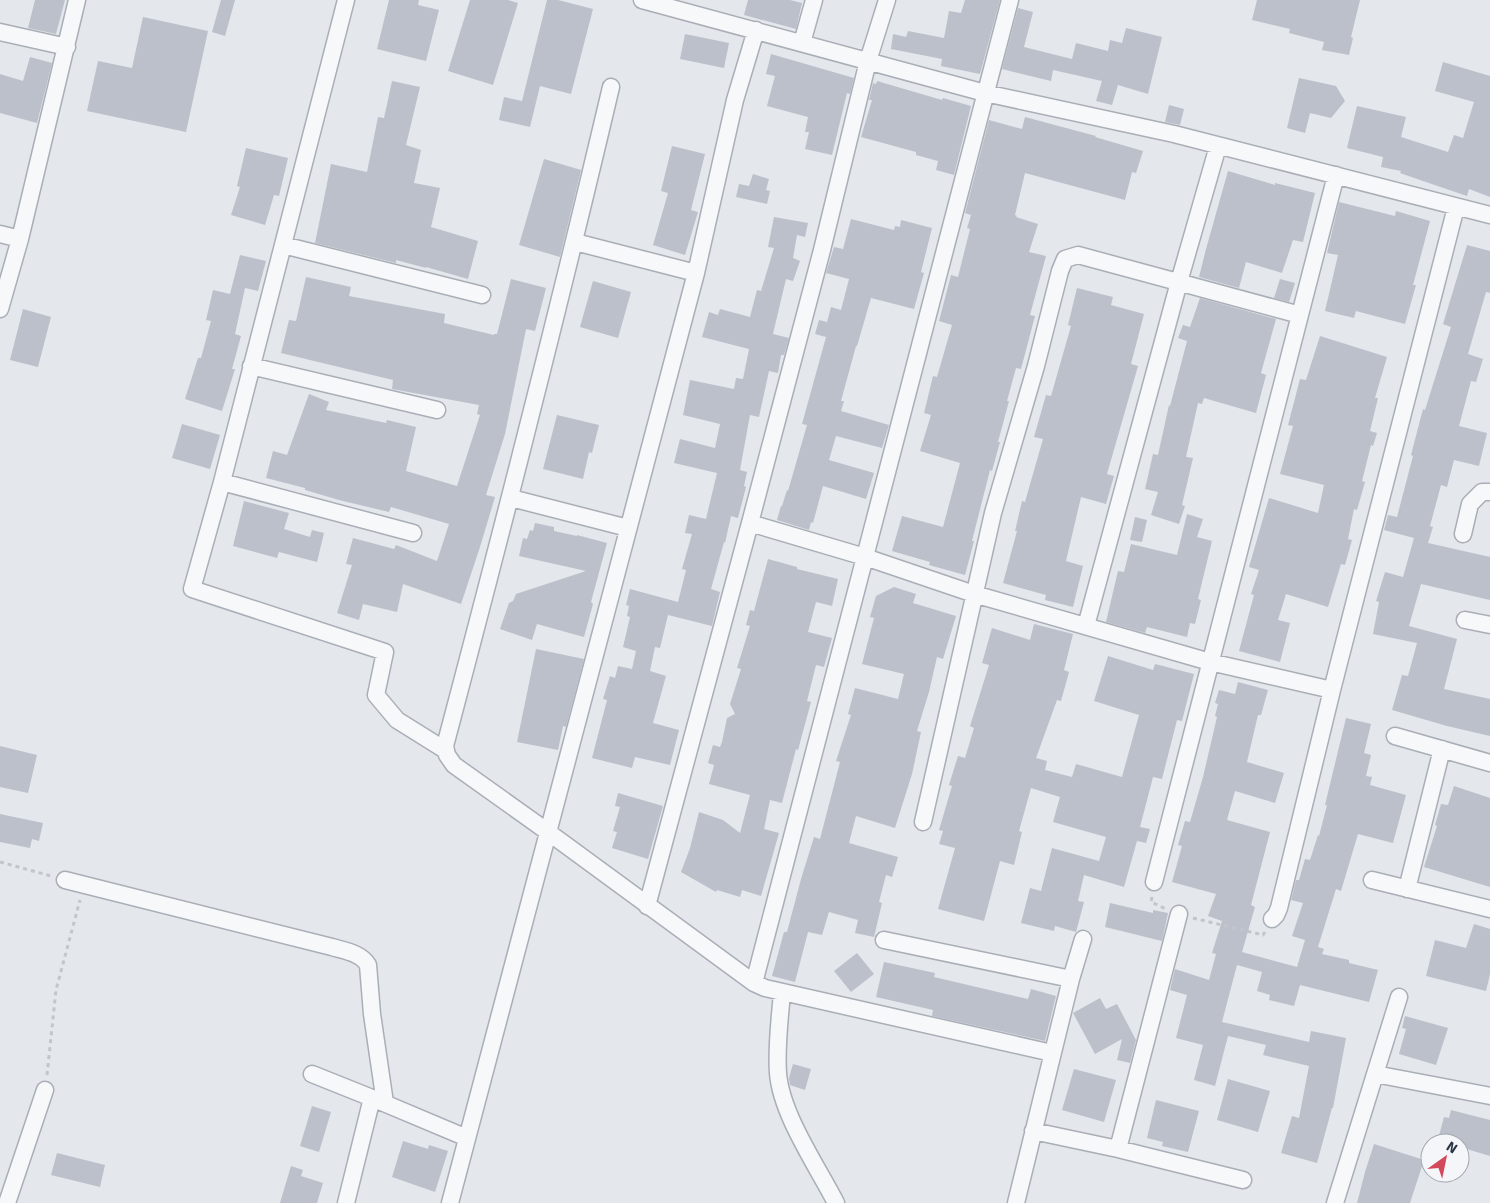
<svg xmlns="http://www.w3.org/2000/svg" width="1490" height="1203" font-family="Signika,sans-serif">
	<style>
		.building { fill: #bbc0ca }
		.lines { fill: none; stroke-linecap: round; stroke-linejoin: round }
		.minor-casing { stroke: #a9aeb7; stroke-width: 19 }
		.path { stroke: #c2c5cb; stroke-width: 3; stroke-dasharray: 4 4; stroke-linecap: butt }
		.minor { stroke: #f7f8fa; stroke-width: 16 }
	</style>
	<rect width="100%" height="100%" fill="#e4e7ec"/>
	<!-- building -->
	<path class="building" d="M35 0H65L56 34 28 28Z
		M221 0H235L225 36 212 32Z
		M389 0H419L418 5 439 10 426 61 377 49Z
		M470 0H508L518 3 493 85 448 71Z
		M547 0H558L593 9 571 94 540 86 530 127 499 120 504 97 522 101Z
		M748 0H790L802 3 796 29 744 15Z
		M965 0H1000L980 74 941 66 942 59 891 49 893 34 906 37 908 31 944 38 949 11 961 13Z
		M1257 0H1360L1351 37 1353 38 1349 55 1322 50 1324 42 1289 33 1290 29 1252 20Z
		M1018 8 1033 12 1024 47 1072 59 1076 43 1108 51 1110 40 1122 43 1126 28 1162 37 1148 94 1118 85 1112 105 1096 101 1102 81 1053 70 1051 81 1002 69Z
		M143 17 208 31 186 132 87 111 98 61 132 68Z
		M685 34 729 43 724 68 680 59Z
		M771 54 854 78 850 94 847 93 832 155 805 149 809 132H805L808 117 767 106 775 76 766 74Z
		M30 57 52 63 37 123 0 113V74L23 81Z
		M1443 62 1490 76V197L1469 189 1467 196 1420 180 1400 173 1401 171 1381 167 1383 157 1347 148 1357 106 1406 117 1401 137 1448 152 1454 135 1463 138 1474 102 1435 91Z
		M1299 78 1336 86 1345 101 1331 118 1310 113 1305 133 1287 128Z
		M392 81 420 87 406 145 421 150 414 183 440 188 431 227 478 241 468 279 426 267V268L396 260V263L315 243 331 164 367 172 378 117 384 118Z
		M877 81 942 100 943 98 971 106 954 175 936 170 938 161 916 155V152L861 137 872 100H869L873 83 876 84Z
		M1169 105 1184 109 1180 125 1165 122Z
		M1025 117 1096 136 1095 137 1143 151 1136 173 1132 172 1125 200 1025 173 1015 215 1017 216 1016 217 1038 224 1029 252 1046 256 1030 315 1035 316 1021 369 1016 368 1007 401H1009L998 442H1000L992 471 990 470 972 541H974L965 575 929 565 930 562 892 551 902 516 943 527 960 463 920 451 931 415 924 413 933 376 937 377 952 325 939 321 951 275 958 277 970 229 967 228 971 215 965 213 989 120 1022 129Z
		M672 146 705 154 691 210 698 212 685 255 653 245 668 193 661 191Z
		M246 148 288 158 279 196 274 195 265 225 231 215 240 187 237 186Z
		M544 159 581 170 560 257 519 245Z
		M1228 171 1275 185V183L1315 193 1303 242 1293 240 1282 273 1246 262 1239 288 1199 277 1206 249Z
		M753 174 769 179 766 190 770 191 767 204 736 197 739 184 749 186Z
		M1339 202 1395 216 1396 211 1430 221 1413 285H1416L1405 324 1356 311 1354 318 1325 311 1338 255 1327 253Z
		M774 217 808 223 805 237 797 235 793 258 800 261 793 281 786 279 773 334 789 338 784 355H781L778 373 769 371 759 417 750 415 740 470 747 472 744 486 746 487 738 518 731 516 725 543 724 542 711 589 720 592 712 626 668 615 660 648 655 647 650 671 666 676 653 723 679 730 670 765 635 757 632 768 592 758 607 700 603 699 610 676 615 678 618 666 632 669 636 651 623 647 630 617 627 616 629 606 626 605 630 589 678 602 686 570 682 569 692 534 685 533 689 515 706 519 717 473 674 463 680 439 715 448 720 424 683 415 690 380 734 389 736 378 743 379 749 349 702 337 709 312 718 315 720 309 750 317 757 290 761 291 774 248 768 247Z
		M851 219 894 230 895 226 900 227 901 220 932 228 921 272 924 273 914 309 871 298 857 346H856L841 401H844L841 411 889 425 882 448 836 436 829 460 874 473 866 499 823 486 813 523 811 522 809 530 777 520 781 506H782L787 490 788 491 807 425 802 424 826 337 815 334 819 320 827 322 831 307 841 310 849 279 826 273 834 247 843 249Z
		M1467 245 1490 251V293L1486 292 1468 354 1483 359 1476 382 1471 381 1459 426 1487 433 1479 466 1454 460 1447 487 1441 485 1430 526 1433 527 1428 543 1490 557V600L1421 584 1409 626 1457 639 1444 689 1490 699V736L1447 726 1392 710 1402 675 1408 676 1417 643 1373 634 1379 602 1376 601 1385 572 1403 577 1414 538 1384 530 1388 515 1397 517 1413 456 1411 455 1423 409 1425 410 1451 327 1443 324Z
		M240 255 266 261 258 291 245 288 235 334 241 336 232 369H235L222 411 185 399 198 358H201L211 321 206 320 213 290 230 294Z
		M306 277 351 287 349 296 445 314 444 323 494 335V334H497L511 279 546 288 535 331 526 329 505 434 486 495 495 497 480 547 461 604 403 584 397 612 363 604 359 620 337 613 352 565 346 564 353 538 394 549 396 545 437 561 449 524 391 507 389 512 339 500 305 490V488L266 478 273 451 287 455 309 394 329 402 326 410 386 423 387 420 416 427 406 471 457 486 480 415 477 414 479 405 392 389 393 380 281 353 289 320 296 321Z
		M1280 279 1295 283 1289 302 1274 298Z
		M593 281 631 292 618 338 580 327Z
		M1077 288 1113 297 1111 305 1144 314 1131 364 1138 366 1107 474 1114 476 1106 504 1081 497 1066 561 1083 566 1073 607 1045 600 1046 595 1003 583 1017 531H1015L1022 501 1025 502 1043 439 1034 437 1046 395 1051 396 1071 326 1068 325Z
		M1200 298 1276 319 1261 373 1266 375 1256 413 1204 398 1202 404 1198 403 1186 457 1193 458 1182 505 1185 506 1179 524 1151 515 1158 492 1145 489 1153 454 1158 455 1169 405 1170 406 1187 341 1178 338 1183 325 1190 327Z
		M23 309 51 317 38 367 10 360Z
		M1320 336 1387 357 1375 398H1378L1370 431 1377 433 1373 446 1371 445 1362 481 1365 482 1357 510 1354 509 1348 539 1352 540 1345 565 1341 564 1328 607 1286 594 1278 620 1290 623 1280 662 1239 651 1254 595 1251 594 1259 570 1249 567 1269 498 1318 513 1324 485 1280 474 1293 426 1288 425 1300 379 1306 380Z
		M557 415 599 425 592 453 589 452 583 479 543 469Z
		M182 424 220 435 210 469 172 458Z
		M244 501 289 513 284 529 310 537 312 530 324 533 317 562 279 552 277 558 233 546Z
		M1187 514 1203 519 1197 537 1212 541 1198 599 1201 600 1195 624 1190 623 1187 637 1147 627 1145 633 1106 622 1118 571 1124 572 1131 544 1177 555Z
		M1135 517 1147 520 1142 542 1130 540Z
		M535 523 554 527V531L577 536V535L607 543 591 602 593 604 584 637 537 624 532 640 500 629 509 603 513 601 516 594 586 571 519 556 523 538 527 539 530 530 533 531Z
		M768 559 797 567V569L838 579 832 606 816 602 808 632 832 638 824 667 816 665 807 701 811 702 798 750 796 749 782 803 770 800 764 829 779 833 761 896 742 890 740 897 717 890 716 892 681 872 690 848 699 812 723 820 740 833 750 795 709 784 714 765 708 763 713 745 720 747 722 742 727 718 735 714 730 704 741 669 737 668 750 626 746 625 750 610 754 611Z
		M894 587 916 594 913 603 956 616 943 659 937 657 929 692 917 731 921 732 912 774 895 828 856 816 849 843 898 857 892 877 886 875 879 902 882 903 874 937 855 933 858 920 829 912 822 935 808 932 795 982 772 976 784 932H787L801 879 814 837 820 839 840 762 836 761 851 715 848 714 855 688 898 699 904 674 862 664 874 618 870 617 876 596Z
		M1034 624 1073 634 1064 670 1069 672 1061 701 1057 700 1036 758 1047 761 1045 770 1072 777 1076 764 1122 777 1139 715 1094 701 1108 656 1153 670 1155 664 1194 674 1182 721 1177 720 1162 779 1153 777 1140 827 1150 829 1146 843 1137 841 1124 887 1084 875 1078 901 1084 902 1076 932 1055 926 1054 931 1021 923 1030 888 1041 891 1052 848 1099 861 1106 837 1053 822 1060 797 1031 788 1019 831 1022 832 1014 865 1000 861 984 921 938 909 955 848 939 844 943 831 939 830 952 786 949 785 958 756 965 758 974 728 970 726 989 665 982 663 992 628 1030 640Z
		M536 649 584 659 566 727 563 726 558 750 517 742Z
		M1238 682 1268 690 1261 715H1258L1247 762 1284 773 1275 803 1235 791 1227 820 1270 832 1251 905 1255 907 1242 952 1297 967 1305 940 1292 936 1303 903 1291 900 1296 880H1299L1305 859 1310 860 1318 835 1319 836 1327 805H1325L1346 718 1371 724 1364 753 1371 755 1366 776 1372 777 1370 785 1406 795 1393 843 1358 834 1341 891 1336 889 1318 947 1324 949 1322 954 1349 960V963L1378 970 1369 1002 1300 985 1294 1006 1269 1000 1270 995 1257 991 1262 972 1237 965 1222 1022 1309 1042 1311 1031 1346 1038 1333 1108H1332L1317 1163 1281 1153 1292 1116 1299 1118 1309 1066 1263 1055 1266 1045 1228 1036 1215 1086 1194 1080 1203 1045 1176 1038 1187 995 1170 990 1175 969 1209 980 1216 954 1212 953 1222 921 1208 916 1216 894 1172 882 1182 846 1178 845 1185 821 1190 822 1203 777 1217 717 1215 716 1218 704 1215 703 1219 690 1235 694Z
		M0 746 37 755 28 793 0 787Z
		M1454 786 1490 798V887L1424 867 1437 826 1435 825 1441 804 1448 805Z
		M618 793 663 806 648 859 612 848 617 832 613 831 620 807 615 806Z
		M0 814 43 823 39 841 32 839 30 848 0 842Z
		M1110 903 1153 913V910L1168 913 1162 941 1105 927Z
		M1474 924 1490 929V974L1486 991 1426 976 1435 940 1466 948Z
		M857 953 874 974 851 992 834 971Z
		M884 962 935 973 934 977 1028 999 1031 989 1056 996 1045 1041 932 1016 933 1010 876 997Z
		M1100 998 1106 1009 1117 1004 1136 1040 1130 1063 1117 1060 1122 1039 1095 1054 1073 1013Z
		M1405 1016 1448 1028 1436 1065 1399 1054 1406 1029 1402 1028Z
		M793 1064 811 1069 805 1090 790 1085 789 1078Z
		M1074 1069 1116 1080 1104 1122 1062 1110Z
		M1228 1079 1270 1091 1258 1132 1217 1120Z
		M1156 1100 1199 1111 1188 1152 1162 1146 1163 1142 1147 1138Z
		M312 1106 331 1112 319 1152 300 1146Z
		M1451 1110 1490 1120V1156L1460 1147V1143H1437L1444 1117 1449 1118Z
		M403 1141 428 1149 429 1145 448 1151 435 1192 392 1177Z
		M1374 1144 1424 1160 1410 1203H1357L1365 1172Z
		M57 1153 105 1165 100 1187 51 1175Z
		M291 1166 303 1170 301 1176 323 1183 317 1203H280Z"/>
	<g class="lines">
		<defs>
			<path id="minor" d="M346 0 222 482 192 589 385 652 376 695 397 720 445 750
				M642 0 985 93 1174 134 1490 215
				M0 32 67 47
				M802 43 814 0
				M611 87C559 308 503 527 445 746L447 755 454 765 548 832 754 983 765 988 1052 1053
				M0 234 20 239
				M575 242 696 273
				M283 245 482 295
				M0 309 20 239 77 0
				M251 366 437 410
				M222 482 413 533
				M511 498 628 528
				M750 523 865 557 974 594 1210 662 1332 690
				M1463 534 1470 504 1482 492H1490
				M1465 620 1490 625
				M1086 626 1179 282 1218 146
				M1395 736 1490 763
				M923 822 993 513 1036 366 1060 271 1065 259 1078 255 1300 315
				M65 880 332 947C345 951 361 953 368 965L372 1014 385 1103
				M1372 880 1490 909
				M1154 882 1336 175
				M1407 889 1442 749
				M647 906 750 523 822 250 868 61 887 0
				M1272 919 1276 915 1279 908 1332 690 1456 207
				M884 940 1071 979
				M754 983 1010 0
				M782 992C780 1018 776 1046 778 1073 781 1114 817 1166 836 1203
				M312 1074 372 1098 467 1138
				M1375 1074 1490 1096
				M1033 1131 1118 1149 1243 1180
				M1118 1149 1179 914
				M7 1203 45 1090
				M346 1203 372 1098
				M450 1203 696 273 735 100 756 30
				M1016 1203 1071 979 1083 939
				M1335 1203 1399 997"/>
		</defs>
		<!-- minor casing -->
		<use href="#minor" class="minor-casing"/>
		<!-- path -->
		<path class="path" d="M0 862 51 876
			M1152 897 1151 902 1166 909
			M1193 918 1263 935 1265 932
			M47 1075 56 990 80 900"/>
		<!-- minor -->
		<use href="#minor" class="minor"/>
	</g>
	<!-- north arrow -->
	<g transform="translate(1445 1158) rotate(33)"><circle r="24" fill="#f4f6f9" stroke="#a4a8b1"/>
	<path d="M0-4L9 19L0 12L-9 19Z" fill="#d1495b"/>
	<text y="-8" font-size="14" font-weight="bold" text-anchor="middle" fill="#2b3445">N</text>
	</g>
</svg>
